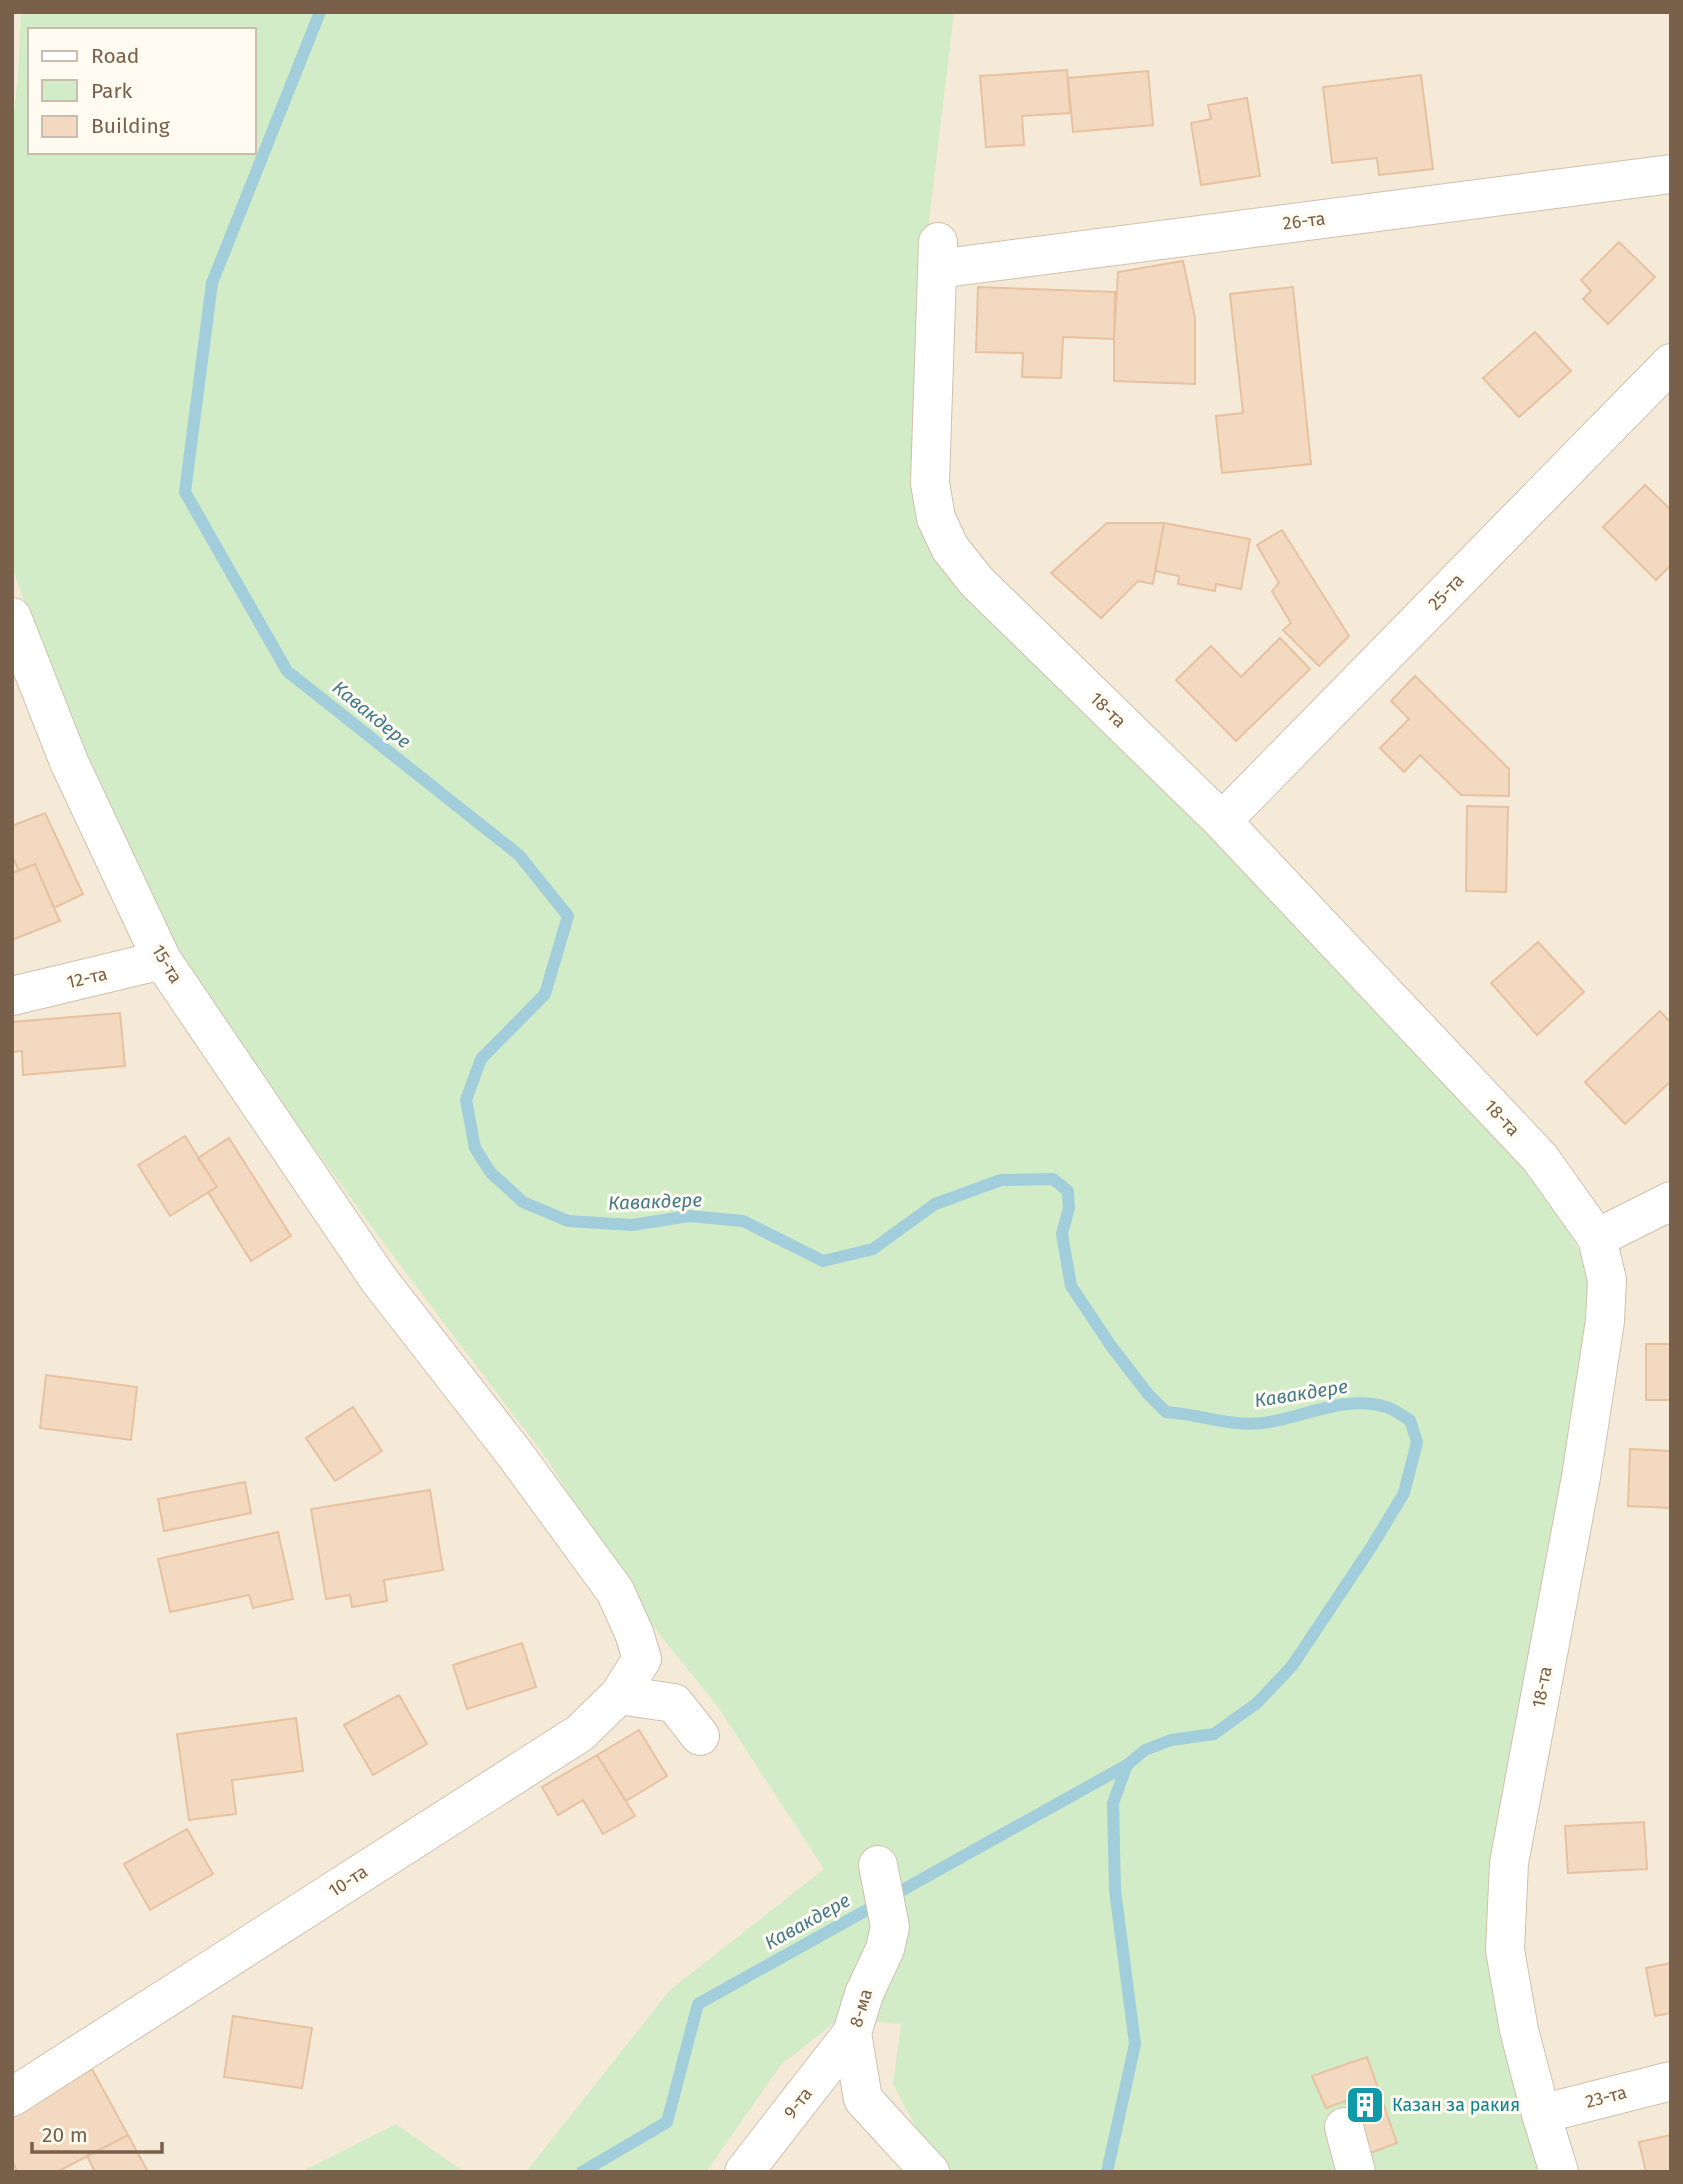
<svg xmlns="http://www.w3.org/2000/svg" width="1683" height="2184" font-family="'Fira Sans',sans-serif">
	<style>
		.residential { fill: #f5ead8; fill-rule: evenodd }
		.green { fill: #d2ecc7; fill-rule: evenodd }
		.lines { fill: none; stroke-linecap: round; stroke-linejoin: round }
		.stream { stroke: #a2cdda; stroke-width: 12 }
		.building { fill: #f3d9c0; stroke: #e7c1a0; stroke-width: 2 }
		.minor-casing { stroke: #d0c0ae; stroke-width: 40 }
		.minor { stroke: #fff; stroke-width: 38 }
		.labels { text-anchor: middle; stroke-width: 6; stroke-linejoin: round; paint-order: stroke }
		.street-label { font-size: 18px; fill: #79604b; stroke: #fffbf1 }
		.culture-label { font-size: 18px; fill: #0d838f; stroke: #fffbf1; text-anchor: start }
		.water-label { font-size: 19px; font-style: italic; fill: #447a8d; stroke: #fffbf1 }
	</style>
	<rect width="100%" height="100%" fill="#fdf7ea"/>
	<!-- residential -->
	<path class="residential" d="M12 12H1671V2172H12ZM30 30H254V152H30Z"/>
	<!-- green -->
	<path class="green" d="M21 12H954L927 238 923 520 1479 1113 1555 1205 1587 1266 1590 1342 1489 1874V1944L1541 2172H951L922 2139 893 2084 901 2024 840 2018 781 2065 706 2172H526L670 1990 824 1869 718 1707 652 1625 547 1459 388 1249 178 962 79 758 12 566V129L18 77ZM30 30H254V152H30Z
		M396 2124 464 2172H301Z"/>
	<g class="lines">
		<!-- stream -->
		<path class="stream" d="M320 12 212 283 185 492 287 671 519 855 568 916 545 994 481 1059 466 1100 475 1148 491 1173 523 1202 568 1221 632 1225 689 1216 743 1221 823 1261 873 1249 935 1204 1001 1180 1053 1179 1068 1191 1069 1208 1062 1234 1071 1286 1111 1346 1148 1394 1166 1412C1199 1414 1231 1427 1263 1423 1303 1418 1345 1394 1386 1407 1394 1409 1402 1416 1410 1420L1417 1442 1404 1493 1372 1546 1292 1666 1257 1703 1214 1734 1171 1740 1145 1750 1127 1765 1113 1803 1115 1890 1135 2044 1107 2172
			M582 2172 667 2122 698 2004 1127 1765"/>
	</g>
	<!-- building -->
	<path class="building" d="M1067 70 1070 113 1022 116 1024 145 986 147 980 76Z
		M1148 71 1153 125 1073 132 1068 78Z
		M1421 75 1433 169 1379 175 1377 158 1332 163 1323 87Z
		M1247 98 1260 176 1201 185 1191 123 1211 119 1208 105Z
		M1619 242 1655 277 1608 324 1583 299 1591 291 1581 280Z
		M1183 261 1195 318V384L1114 381V339L1118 272Z
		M978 287 1115 292 1114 339 1063 337 1061 378 1022 377 1023 353 976 352Z
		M1293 287 1311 464 1222 473 1216 416 1243 413 1230 294Z
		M1535 332 1571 371 1519 417 1483 378Z
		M1645 485 1671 510V565L1656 580 1603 527Z
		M1107 523H1164L1153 584 1138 581 1101 618 1051 573Z
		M1164 523 1250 539 1241 589 1216 584 1215 591 1178 584 1179 576 1155 571Z
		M1282 530 1349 636 1319 666 1283 630 1291 623 1272 591 1279 583 1257 545Z
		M1280 638 1310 669 1236 741 1176 680 1211 646 1241 677Z
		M1415 676 1509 769V796L1461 795 1420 755 1404 772 1380 748 1409 719 1391 701Z
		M1467 806 1508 807 1506 892 1466 891Z
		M45 813 83 894 54 908 35 864 19 871 12 856V826Z
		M35 864 60 921 12 940V873Z
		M1538 942 1584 992 1537 1035 1491 983Z
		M1660 1011 1671 1023V1081L1625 1124 1585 1082Z
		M120 1013 125 1066 23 1075 22 1051 12 1052V1022Z
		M185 1136 217 1187 170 1216 138 1165Z
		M229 1138 291 1236 251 1261 208 1192 217 1187 198 1158Z
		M1646 1344H1671V1400H1646Z
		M46 1375 137 1387 131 1440 40 1428Z
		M353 1407 382 1451 335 1481 306 1438Z
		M1630 1449 1671 1451V1508L1628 1506Z
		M245 1482 251 1513 164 1531 158 1499Z
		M430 1490 443 1570 384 1580 387 1601 352 1607 350 1595 326 1599 311 1509Z
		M278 1532 293 1599 253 1608 249 1595 170 1612 158 1559Z
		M522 1643 536 1687 467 1709 453 1665Z
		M399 1695 427 1744 373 1775 344 1725Z
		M296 1718 303 1771 232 1780 236 1814 189 1820 177 1734Z
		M639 1730 667 1776 626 1801 597 1755Z
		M597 1755 635 1816 603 1834 583 1800 558 1815 542 1787Z
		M1644 1822 1647 1869 1568 1873 1565 1826Z
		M187 1829 213 1874 150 1910 124 1864Z
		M1671 1963V2013L1655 2016 1646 1968Z
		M233 2016 312 2028 302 2088 224 2077Z
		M1367 2057 1397 2143 1365 2155 1345 2101 1326 2108 1312 2076Z
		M92 2069 128 2135 57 2172H17L12 2160V2113Z
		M128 2135 148 2172H95L87 2156Z
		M1671 2135V2172H1646L1639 2142Z"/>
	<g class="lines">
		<defs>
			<path id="minor" d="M938 242 930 483 936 518 950 548 977 582 1222 821 1540 1158 1597 1238 1607 1280 1605 1321 1581 1477 1509 1863 1505 1950 1519 2030 1541 2114 1559 2172
				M937 269 1671 174
				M12 617 69 762 162 960 379 1280 514 1453 615 1591 634 1633 642 1659 619 1695 580 1733 12 2097
				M1222 821 1671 363
				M12 996 162 960
				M1597 1238 1671 1201
				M619 1695 674 1703 700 1736
				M878 1865 890 1927 885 1949 864 1994 852 2033 863 2099 930 2172
				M1541 2114 1671 2081
				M1344 2127 1356 2172
				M744 2172 852 2033"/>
		</defs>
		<!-- minor casing -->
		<use href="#minor" class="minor-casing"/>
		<!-- minor -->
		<use href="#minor" class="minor"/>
	</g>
	<!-- icons -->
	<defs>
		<symbol id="building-square" viewBox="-11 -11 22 22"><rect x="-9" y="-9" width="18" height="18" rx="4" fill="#0f9aa8" stroke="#fffbf1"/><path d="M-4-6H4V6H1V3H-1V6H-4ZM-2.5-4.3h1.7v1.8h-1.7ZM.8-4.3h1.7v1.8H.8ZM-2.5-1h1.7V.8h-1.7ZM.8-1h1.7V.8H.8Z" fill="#fff"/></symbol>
	</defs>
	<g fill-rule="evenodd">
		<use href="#building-square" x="1343" y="2083" width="44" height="44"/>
	</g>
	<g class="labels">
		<!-- street labels -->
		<g class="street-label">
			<text transform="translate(1304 221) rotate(-7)" y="6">26-та</text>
			<text transform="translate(1446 592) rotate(-46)" y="6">25-та</text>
			<text transform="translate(1108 710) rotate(44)" y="6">18-та</text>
			<text transform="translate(167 964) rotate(59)" y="6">15-та</text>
			<text transform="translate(87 978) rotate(-13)" y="6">12-та</text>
			<text transform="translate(1502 1118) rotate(47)" y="6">18-та</text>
			<text transform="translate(1542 1687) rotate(-79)" y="6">18-та</text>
			<text transform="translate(348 1881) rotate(-33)" y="6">10-та</text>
			<text transform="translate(861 2008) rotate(-73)" y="6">8-ма</text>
			<text transform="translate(1606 2097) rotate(-14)" y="6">23-та</text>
			<text transform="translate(798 2103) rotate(-52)" y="6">9-та</text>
		</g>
		<!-- culture labels -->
		<g class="culture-label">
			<text x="1392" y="2111">Казан за ракия</text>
		</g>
		<!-- water labels -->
		<g class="water-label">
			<text transform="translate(372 714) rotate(39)" y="7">Кавакдере</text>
			<text transform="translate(655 1201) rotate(-2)" y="7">Кавакдере</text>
			<text transform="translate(1301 1393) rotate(-9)" y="7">Кавакдере</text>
			<text transform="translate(807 1921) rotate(-29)" y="7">Кавакдере</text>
		</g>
	</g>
	<!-- border -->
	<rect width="1683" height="2184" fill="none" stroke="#79604b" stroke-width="28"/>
	<!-- legend -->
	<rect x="28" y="28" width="228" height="126" fill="#fffbf1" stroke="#c9bdaf" stroke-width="2"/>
	<rect x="42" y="51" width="35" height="10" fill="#ffffff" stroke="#c9bdaf" stroke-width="2"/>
	<text x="91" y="63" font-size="21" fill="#79604b">Road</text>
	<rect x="42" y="80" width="35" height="21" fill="#d2ecc7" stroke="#c9bdaf" stroke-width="2"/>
	<text x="91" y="98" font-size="21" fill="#79604b">Park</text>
	<rect x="42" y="116" width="35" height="21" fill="#f3d9c0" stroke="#c9bdaf" stroke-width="2"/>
	<text x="91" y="133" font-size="21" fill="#79604b">Building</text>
	<!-- scale -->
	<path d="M32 2142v10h130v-10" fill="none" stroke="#79604b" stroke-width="3.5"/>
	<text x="42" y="2142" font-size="21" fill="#79604b" stroke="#fffbf1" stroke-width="5" paint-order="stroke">20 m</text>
</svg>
